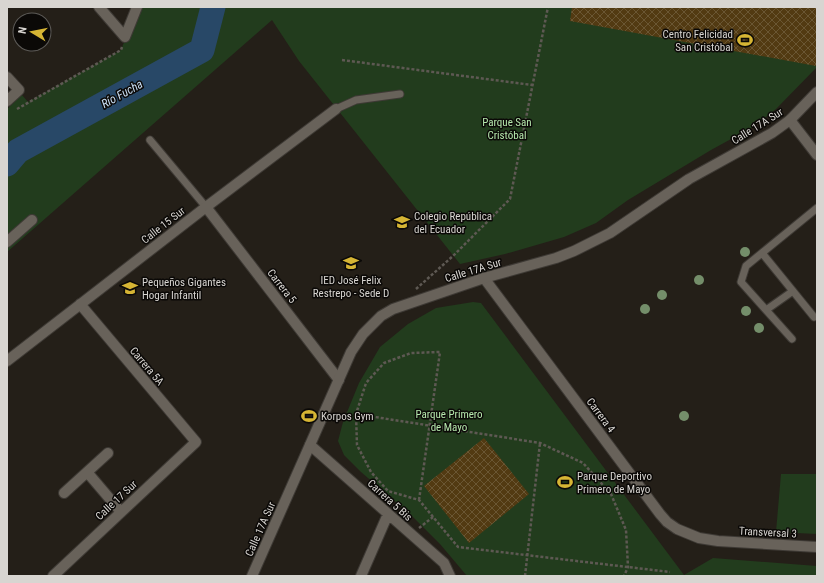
<svg xmlns="http://www.w3.org/2000/svg" width="824" height="583" font-family="'Roboto Condensed',sans-serif">
	<style>
		.green { fill: #223c1d }
		.lines { fill: none; stroke-linecap: round; stroke-linejoin: round }
		.river { stroke: #284867; stroke-width: 25 }
		.building { fill: url(#building-cross-hatch) }
		.service-casing { stroke: #3e3a35; stroke-width: 9 }
		.minor-casing { stroke: #3e3a35; stroke-width: 12 }
		.tertiary-casing { stroke: #3e3a35; stroke-width: 12 }
		.path { stroke: #5e5953; stroke-width: 2.5; stroke-dasharray: 3 2; stroke-linecap: butt }
		.service { stroke: #68625a; stroke-width: 7 }
		.minor { stroke: #68625a; stroke-width: 10 }
		.tertiary { stroke: #68625a; stroke-width: 10 }
		.tree { fill: #748e6a }
		.labels { text-anchor: middle; stroke-width: 3; stroke-linejoin: round; paint-order: stroke }
		.poi-label { font-size: 11px; fill: #d8d5d1; stroke: #0b0907; text-anchor: start }
		.park-label { font-size: 11px; fill: #b6e8ad; stroke: #0b0907 }
		.street-label { font-size: 11px; fill: #d8d5d1; stroke: #0b0907 }
		.water-label { font-size: 12px; font-style: italic; fill: #cadff5; stroke: #0b0907 }
	</style>
	<defs>
		<pattern id="building-cross-hatch" width="8" height="8" patternUnits="userSpaceOnUse"><rect width="8" height="8" fill="#523a12"/><path d="M0 0l8 8M0 8l8-8" fill="none" stroke="#6a5633"/></pattern>
	</defs>
	<rect width="100%" height="100%" fill="#241f18"/>
	<!-- green -->
	<path class="green" d="M138 7H817V67L776 109 753 127 711 150 628 200 596 223 564 237 505 254 460 264 299 61 272 20 7 252V109L22 95 28 102 121 50Z
		M473 302 481 303 684 575 713 558 817 566V576H467L440 544 410 514 361 472 344 455 338 441 343 422 359 383 380 347 408 324 436 308Z
		M781 474H817V534L776 532Z"/>
	<g class="lines">
		<!-- river -->
		<path class="river" d="M7 164 18 151 202 50 213 7"/>
	</g>
	<!-- building -->
	<path class="building" d="M572 7H817V59L816 66 570 21Z
		M484 438 529 494 469 543 424 486Z"/>
	<g class="lines">
		<defs>
			<path id="service" d="M336 109 356 100 400 94
				M150 140 206 207
				M762 253 814 317
				M766 310 793 291
				M792 339 741 282 746 266 817 208"/>
			<path id="minor" d="M99 7 125 37 137 7
				M7 77 19 90 7 101
				M790 120 817 155
				M206 207 339 380
				M7 242 32 220
				M484 278 660 514 667 522 677 529 699 538 718 541 817 547
				M7 361 206 207 336 109
				M310 445 444 563 450 576
				M87 472 121 512
				M64 493 108 453
				M53 576 196 442 80 304
				M361 576 388 514"/>
			<path id="tertiary" d="M252 576 351 352 363 334 381 316 393 309 484 278 556 258 574 251 610 233 689 179 772 133 790 120 817 92"/>
		</defs>
		<!-- service casing -->
		<use href="#service" class="service-casing"/>
		<!-- minor casing -->
		<use href="#minor" class="minor-casing"/>
		<!-- tertiary casing -->
		<use href="#tertiary" class="tertiary-casing"/>
		<!-- path -->
		<path class="path" d="M342 60 532 85
			M17 109 121 50 122 47
			M416 289 453 256 510 199 548 7
			M356 414 540 443 583 463 611 494 626 530 628 567 624 576
			M419 500 440 352 411 353 384 363 366 383 356 414 357 445 371 472 388 491 419 500 458 547 670 572
			M419 528 433 517
			M525 576 540 443"/>
		<!-- service -->
		<use href="#service" class="service"/>
		<!-- minor -->
		<use href="#minor" class="minor"/>
		<!-- tertiary -->
		<use href="#tertiary" class="tertiary"/>
	</g>
	<!-- trees -->
	<g class="tree">
		<circle cx="745" cy="252" r="5"/>
		<circle cx="699" cy="280" r="5"/>
		<circle cx="662" cy="295" r="5"/>
		<circle cx="645" cy="309" r="5"/>
		<circle cx="746" cy="311" r="5"/>
		<circle cx="759" cy="328" r="5"/>
		<circle cx="684" cy="416" r="5"/>
	</g>
	<!-- icons -->
	<defs>
		<symbol id="stadium-bare" viewBox="-9 -9 18 18"><path d="M0-5a6.5 5 0 1 0 0 10a6.5 5 0 1 0 0-10ZM-3.5-1.8h7v3.6h-7Z" fill="#d6b534" stroke="#0b0907" stroke-width="2.5" paint-order="stroke"/></symbol>
		<symbol id="school-bare" viewBox="-9 -9 18 18"><path d="M0-5L7-2L0 1L-7-2ZM-4 1L0 2.5L4 1V4Q0 6-4 4Z" fill="#d6b534" stroke="#0b0907" stroke-width="2.5" paint-order="stroke"/></symbol>
	</defs>
	<g fill-rule="evenodd">
		<use href="#stadium-bare" x="734" y="29" width="22" height="22"/>
		<use href="#school-bare" x="391" y="211" width="22" height="22"/>
		<use href="#school-bare" x="340" y="252" width="22" height="22"/>
		<use href="#school-bare" x="119" y="277" width="22" height="22"/>
		<use href="#stadium-bare" x="298" y="405" width="22" height="22"/>
		<use href="#stadium-bare" x="554" y="471" width="22" height="22"/>
	</g>
	<g class="labels">
		<!-- poi labels -->
		<g class="poi-label">
			<text x="733" y="38" text-anchor="end">Centro Felicidad<tspan x="733" dy="13">San Cristóbal</tspan></text>
			<text x="414" y="220">Colegio República<tspan x="414" dy="13">del Ecuador</tspan></text>
			<text x="351" y="284" text-anchor="middle">IED José Felix<tspan x="351" dy="13">Restrepo - Sede D</tspan></text>
			<text x="142" y="286">Pequeños Gigantes<tspan x="142" dy="13">Hogar Infantil</tspan></text>
			<text x="321" y="420">Korpos Gym</text>
			<text x="577" y="480">Parque Deportivo<tspan x="577" dy="13">Primero de Mayo</tspan></text>
		</g>
		<!-- park labels -->
		<g class="park-label">
			<text x="507" y="126">Parque San<tspan x="507" dy="13">Cristóbal</tspan></text>
			<text x="449" y="418">Parque Primero<tspan x="449" dy="13">de Mayo</tspan></text>
		</g>
		<!-- street labels -->
		<g class="street-label">
			<text transform="translate(757 126) rotate(-32)" y="4">Calle 17A Sur</text>
			<text transform="translate(163 225) rotate(-38)" y="4">Calle 15 Sur</text>
			<text transform="translate(473 270) rotate(-17)" y="4">Calle 17A Sur</text>
			<text transform="translate(282 286) rotate(52)" y="4">Carrera 5</text>
			<text transform="translate(147 366) rotate(50)" y="4">Carrera 5A</text>
			<text transform="translate(601 415) rotate(53)" y="4">Carrera 4</text>
			<text transform="translate(116 500) rotate(-43)" y="4">Calle 17 Sur</text>
			<text transform="translate(390 500) rotate(42)" y="4">Carrera 5 Bis</text>
			<text transform="translate(260 529) rotate(-66)" y="4">Calle 17A Sur</text>
			<text transform="translate(768 532) rotate(3)" y="4">Transversal 3</text>
		</g>
		<!-- water labels -->
		<g class="water-label">
			<text transform="translate(122 94) rotate(-29)" y="4">Río Fucha</text>
		</g>
	</g>
	<!-- border -->
	<rect width="824" height="583" fill="none" stroke="#d8d5d1" stroke-width="16"/>
	<!-- north arrow -->
	<g transform="translate(32 32) rotate(280)"><circle r="19" fill="#0b0907" stroke="#5d5b58"/>
	<path d="M0-3L7 15L0 10L-7 15Z" fill="#d6b534"/>
	<text y="-6" font-size="11" font-weight="bold" text-anchor="middle" fill="#d8d5d1">N</text>
	</g>
</svg>
